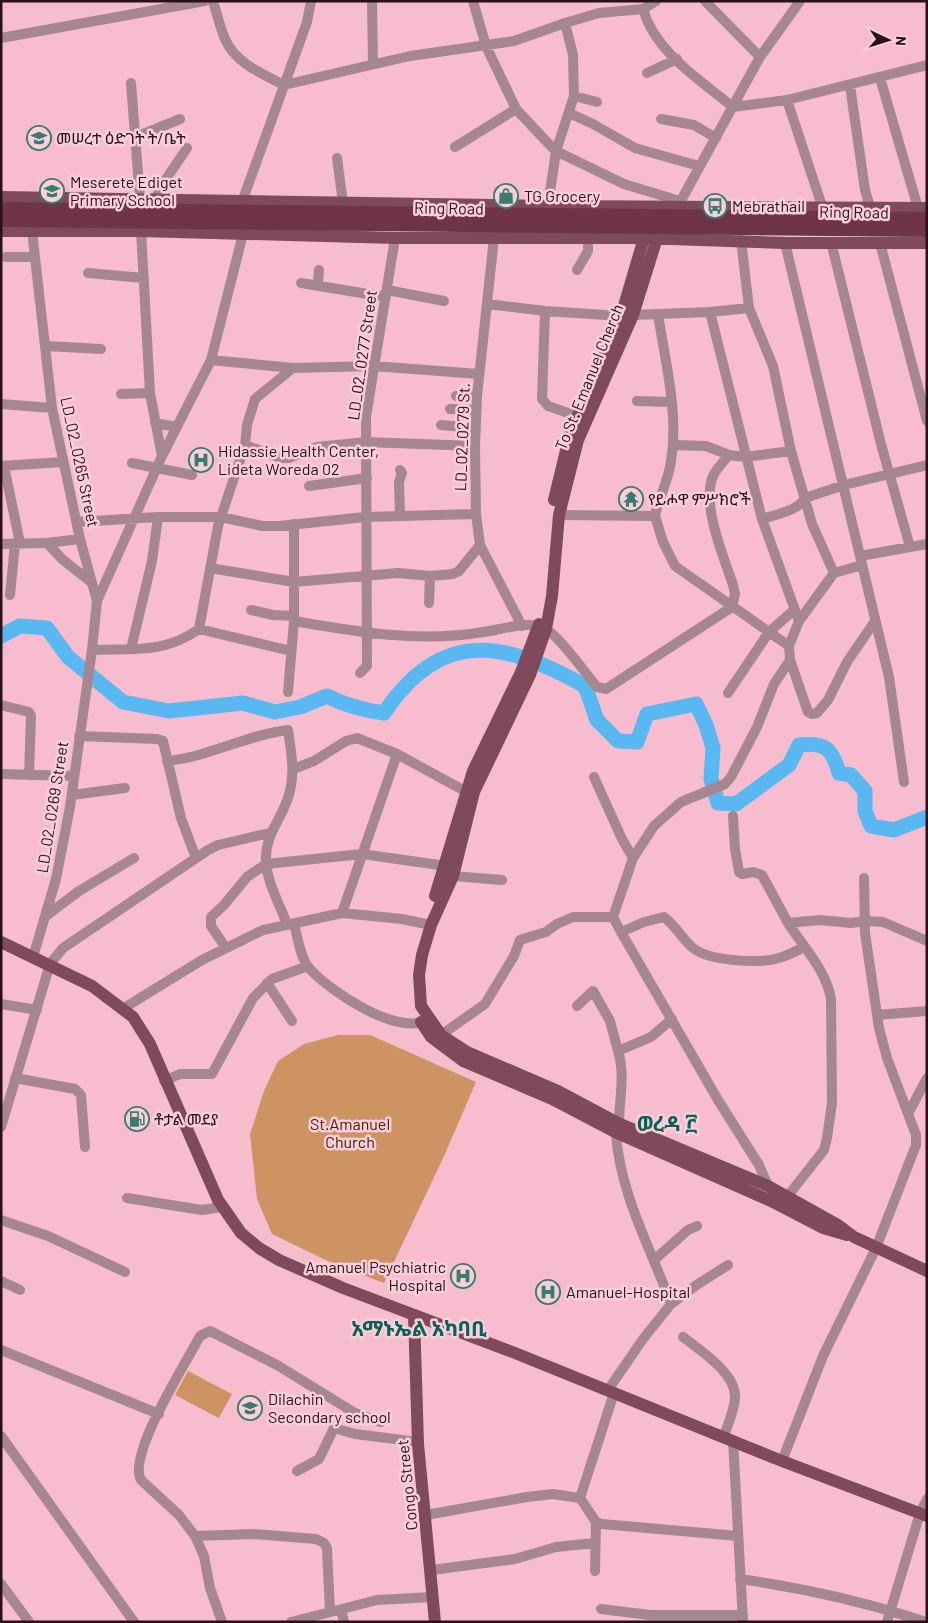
<svg xmlns="http://www.w3.org/2000/svg" width="928" height="1623" font-family="Barlow,'Noto Sans Ethiopic',sans-serif">
	<style>
		.green { fill: #ce9363 }
		.lines { fill: none; stroke-linecap: round; stroke-linejoin: round }
		.river { stroke: #59b7f2; stroke-width: 15 }
		.minor { stroke: #a68790; stroke-width: 10 }
		.major { stroke: #7f4a5c; stroke-width: 12 }
		.highway { stroke: #6f3449; stroke-width: 14 }
		.labels { text-anchor: middle; stroke-width: 5; stroke-linejoin: round; paint-order: stroke }
		.poi-label { font-size: 16px; fill: #2a1019; stroke: #fbcedb; text-anchor: start }
		.street-label { font-size: 16px; fill: #2a1019; stroke: #fbcedb }
		.park-label { font-size: 16px; fill: #402105; stroke: #fbcedb }
		.district-label { font-size: 21px; font-weight: bold; fill: #066355; stroke: #fbcedb }
	</style>
	<rect width="100%" height="100%" fill="#f7bcce"/>
	<!-- green -->
	<path class="green" d="M338 1035H370L476 1082 445 1154 384 1283 334 1264 272 1234 257 1199 250 1134 264 1091 278 1061 304 1044Z
		M188 1371 232 1394 219 1418 175 1395Z"/>
	<g class="lines">
		<!-- river -->
		<path class="river" d="M1 636 20 626 47 628 68 657 123 702 169 711 243 703 275 712 300 707 327 696C346 706 363 710 384 713 442 626 506 642 585 686L597 720 618 741 637 742 647 714 696 704 706 725 713 748 711 779 718 803 736 804 789 765 799 745C825 742 832 748 839 773L851 775 865 791V811L871 826 894 830 927 817"/>
		<!-- minor -->
		<path class="minor" d="M213 1C217 14 220 27 225 39 235 63 263 74 284 85L410 56 514 41 565 23
			M372 1 373 64
			M473 1 486 46 516 109 545 140 556 151 624 184 680 201
			M705 1 760 57
			M643 9 656 1
			M1 38 205 1
			M647 73 677 59
			M880 78 918 208
			M131 83 140 199
			M850 86 865 190 870 207
			M574 96 597 102
			M787 100 822 206
			M569 113 593 124 635 148 699 166
			M661 119 694 125 716 138
			M136 137 180 119
			M455 147 516 109
			M337 158 343 203
			M155 199 164 182 187 148
			M242 202 307 22 311 1
			M548 206 556 151 574 96 573 55 565 23 599 13 643 9C655 52 700 80 733 107L787 100 927 65
			M678 206 760 57 800 1
			M32 231 52 408 80 539 97 601
			M141 231 150 393 162 456
			M494 238 477 396 475 446 476 514 480 545 522 626
			M741 240 749 308 773 366 791 451 812 524 834 573
			M831 242 881 444 910 547
			M785 243 889 677 904 782
			M880 243 927 421
			M6 257H35
			M577 270 588 251V237
			M88 273 143 278
			M301 283 386 297
			M318 284 319 270
			M387 290 444 301
			M487 304 545 311 621 316
			M545 311 542 399 548 406 577 416
			M710 312 749 308
			M633 315 710 312 762 519C776 514 797 512 805 498L844 485 927 465
			M46 346 101 349
			M211 360 293 368 373 366 479 374
			M121 394 150 393
			M456 396H477
			M637 401 672 402
			M1 404 52 408
			M450 409 476 410
			M155 423 177 427
			M441 425 476 428
			M245 445 281 458H289L317 447 366 442 475 446
			M673 445 706 446 729 455 745 457 791 451
			M132 463 192 475
			M1 466 63 462
			M4 466 20 543
			M309 486 367 478
			M400 515 399 482 402 473 400 470
			M559 515 655 516C659 497 669 479 671 461 679 413 665 361 658 314
			M655 516 663 542 675 566 789 646
			M762 519 799 621
			M77 522 158 517H221L262 526H280L365 517 476 514
			M47 543 62 559 91 582
			M1 544 47 543 80 539
			M860 556 927 544
			M210 568 294 582 398 573 430 576 453 574 459 571 480 545
			M10 595 15 544
			M429 603 430 576
			M251 610 273 615 294 616
			M294 621C357 632 419 643 483 632 501 630 527 620 544 628 558 634 586 674 597 687L606 689 732 607 735 594 733 585C724 557 701 505 713 476 716 469 724 461 729 455
			M199 629 218 526 245 445 247 425 255 399 293 368
			M131 649 152 561 158 517
			M92 650C133 648 164 654 199 629L291 651
			M790 660 808 712 812 714 817 713 828 700 847 662 875 621
			M360 673 367 666 366 417 395 238
			M288 692 294 621V524
			M728 693 769 632 793 611
			M1 705 29 712 31 716 29 775
			M79 736 157 739 163 741 181 818 196 858
			M167 761C209 757 246 735 288 730 291 751 295 770 290 791 284 818 264 833 266 862 267 882 280 905 287 924
			M293 769 314 761 346 741 357 738 397 754 465 791
			M1 774 74 776
			M594 777 622 839 633 858 613 917 621 932
			M72 795 125 788
			M733 816 735 849 739 872 742 874 753 872 762 875 788 923
			M633 858 654 826 681 802 725 784 731 777 757 727 774 684 790 660 789 646 799 621 834 573 862 565
			M453 876 502 880
			M342 913 397 754
			M46 916 79 891 134 858
			M294 924C298 938 300 957 309 968 329 991 397 1036 427 1020
			M226 948 211 926V917L224 905 247 877 266 864 362 854 446 866
			M33 957 56 879 70 807 92 650 97 601 162 456 211 360 243 234
			M267 983 292 1021
			M1 1004 37 1010
			M577 1006 593 991 610 1021 618 1051
			M124 1008 202 960 263 930 342 913 402 919 431 925
			M877 1015 927 1011
			M441 1035 485 1004 514 956 520 940 546 932 557 924 573 917H613
			M15 1078 75 1089 81 1095 85 1147
			M164 1081 180 1074H212L253 998 272 979 308 966
			M909 1112 927 1078
			M1 1127 50 964 63 948 208 850 218 845 270 833
			M768 1186 759 1165 718 1100 621 932 644 922 664 917C676 926 682 939 693 948 709 961 759 964 779 958 787 956 796 951 804 947
			M787 1197 824 1150 827 1138 832 1103 831 999C826 970 804 948 788 923L820 920 851 923 866 921 883 922 927 941
			M127 1198 202 1210 222 1207
			M1 1220 48 1236 125 1272
			M654 1260 688 1230 697 1226
			M1 1281 20 1290
			M671 1304 698 1284 728 1265
			M683 1337C700 1350 737 1374 735 1398 734 1411 728 1424 724 1436
			M1 1350 159 1414
			M608 1390 643 1339 671 1304C651 1249 620 1194 616 1134 615 1129 618 1124 619 1119 620 1096 625 1074 618 1051L651 1037 672 1019
			M1 1436 134 1622
			M733 1440 743 1622
			M782 1461 823 1356 876 1248 916 1145V1135L887 1058 879 1028 865 933 864 878
			M297 1471 319 1459 334 1428 355 1434 418 1442
			M580 1498 596 1522 602 1524 738 1536
			M426 1515 527 1497 553 1494 580 1498 614 1393
			M195 1536 254 1534 316 1539 324 1543 327 1548 330 1612
			M432 1570 515 1559 556 1547 595 1543
			M595 1571 596 1522
			M740 1579C803 1588 866 1602 926 1622
			M1 1584 29 1622
			M341 1609 344 1622
			M601 1609 650 1615H743
			M222 1622 210 1588 204 1556 195 1536 179 1515 141 1480C127 1455 186 1363 200 1336L210 1331 277 1365 355 1413 381 1422
			M291 1622 377 1600 433 1597
			M887 1622 920 1513 927 1499"/>
		<!-- major -->
		<path class="major" d="M1 197 548 206 927 208
			M1 231H141L395 238H644L785 243H927
			M657 238 633 315 578 440 559 515 552 596 546 629 530 675 474 792 453 876 431 925 422 955 419 975 421 1006 441 1035 467 1052 558 1091 618 1123 768 1186 838 1225 854 1237 927 1271
			M554 500 570 434 621 316 644 238
			M435 896 473 771 521 672 539 624
			M1 942 92 986 133 1017 150 1044 218 1200 241 1233 259 1248 279 1260 343 1288 515 1353 782 1461 927 1516
			M421 1022 431 1037 463 1061 552 1099 615 1132 771 1201 823 1228 847 1235
			M414 1315 418 1444 435 1622"/>
		<!-- highway -->
		<path class="highway" d="M1 209 927 219
			M1 220 927 230"/>
	</g>
	<!-- icons -->
	<defs>
		<symbol id="school-ring" viewBox="-11 -11 22 22"><circle r="9.5" fill="#fbcedb" stroke="#397c6f" stroke-width="1.5"/><path d="M0-5L7-2L0 1L-7-2ZM-4 1L0 2.5L4 1V4Q0 6-4 4Z" fill="#397c6f"/></symbol>
		<symbol id="shop-ring" viewBox="-11 -11 22 22"><circle r="9.5" fill="#fbcedb" stroke="#397c6f" stroke-width="1.5"/><path d="M-5-2.5h2.3a2.7 3.5 0 0 1 5.4 0H5L5.5 6h-11ZM-1.5-2.5h3a1.5 2.3 0 0 0-3 0Z" fill="#397c6f"/></symbol>
		<symbol id="bus-ring" viewBox="-11 -11 22 22"><circle r="9.5" fill="#fbcedb" stroke="#397c6f" stroke-width="1.5"/><path d="M-5-6H5V4H4V6H2V4H-2V6H-4V4H-5ZM-3.5-4V0h7V-4ZM-3.5 1.2v1.5H-2V1.2ZM2 1.2v1.5H3.5V1.2Z" fill="#397c6f"/></symbol>
		<symbol id="hospital-ring" viewBox="-11 -11 22 22"><circle r="9.5" fill="#fbcedb" stroke="#397c6f" stroke-width="1.5"/><path d="M-5-5h3v3.5h4V-5h3V5h-3V1.5h-4V5h-3Z" fill="#397c6f"/></symbol>
		<symbol id="temple-ring" viewBox="-11 -11 22 22"><circle r="9.5" fill="#fbcedb" stroke="#397c6f" stroke-width="1.5"/><path d="M0-6L5-2H3V0L6.5 2.5H4V6H1.5V3h-3V6H-4V2.5H-6.5L-3 0V-2H-5Z" fill="#397c6f"/></symbol>
		<symbol id="fuel-ring" viewBox="-11 -11 22 22"><circle r="9.5" fill="#fbcedb" stroke="#397c6f" stroke-width="1.5"/><path d="M-5.5-6h7V0h2V4h1.3V-2.5L3-4.5l.8-.8L6-3V5H2.5V1h-1V6h-7ZM-4.2-4.7v3.2H.2V-4.7Z" fill="#397c6f"/></symbol>
	</defs>
	<g fill-rule="evenodd">
		<use href="#school-ring" x="25" y="124" width="28" height="28"/>
		<use href="#school-ring" x="38" y="177" width="28" height="28"/>
		<use href="#shop-ring" x="492" y="182" width="28" height="28"/>
		<use href="#bus-ring" x="701" y="192" width="28" height="28"/>
		<use href="#hospital-ring" x="187" y="446" width="28" height="28"/>
		<use href="#temple-ring" x="617" y="485" width="28" height="28"/>
		<use href="#fuel-ring" x="123" y="1105" width="28" height="28"/>
		<use href="#hospital-ring" x="449" y="1262" width="28" height="28"/>
		<use href="#hospital-ring" x="534" y="1278" width="28" height="28"/>
		<use href="#school-ring" x="236" y="1394" width="28" height="28"/>
	</g>
	<g class="labels">
		<!-- poi labels -->
		<g class="poi-label">
			<text x="56" y="144">መሠረተ ዕድገት ት/ቤት</text>
			<text x="70" y="188">Meserete Ediget<tspan x="70" dy="18">Primary School</tspan></text>
			<text x="524" y="202">TG Grocery</text>
			<text x="732" y="212">Mebrathail</text>
			<text x="218" y="457">Hidassie Health Center,<tspan x="218" dy="18">Lideta Woreda 02</tspan></text>
			<text x="648" y="505">የይሖዋ ምሥክሮች</text>
			<text x="154" y="1125">ቶታል መደያ</text>
			<text x="446" y="1273" text-anchor="end">Amanuel Psychiatric<tspan x="446" dy="18">Hospital</tspan></text>
			<text x="566" y="1298">Amanuel-Hospital</text>
			<text x="268" y="1405">Dilachin<tspan x="268" dy="18">Secondary school</tspan></text>
		</g>
		<!-- street labels -->
		<g class="street-label">
			<text transform="translate(449 208) rotate(1)" y="6">Ring Road</text>
			<text transform="translate(854 212) rotate(1)" y="6">Ring Road</text>
			<text transform="translate(362 355) rotate(-82)" y="6">LD_02_0277 Street</text>
			<text transform="translate(589 377) rotate(-68)" y="6">To St. Emanuel Cherch</text>
			<text transform="translate(462 437) rotate(-88)" y="6">LD_02_0279 St.</text>
			<text transform="translate(80 462) rotate(78)" y="6">LD_02_0265 Street</text>
			<text transform="translate(52 807) rotate(-81)" y="6">LD_02_0269 Street</text>
			<text transform="translate(407 1485) rotate(-96)" y="6">Congo Street</text>
		</g>
		<!-- park labels -->
		<g class="park-label">
			<text x="350" y="1130">St.Amanuel<tspan x="350" dy="18">Church</tspan></text>
		</g>
		<!-- district labels -->
		<g class="district-label">
			<text x="667" y="1131">ወረዳ ፫</text>
			<text x="419" y="1336">አማኑኤል አካባቢ</text>
		</g>
	</g>
	<!-- border -->
	<rect width="928" height="1623" fill="none" stroke="#2a1019" stroke-width="5"/>
	<!-- north arrow -->
	<g transform="translate(888 40) rotate(94)" stroke="#fbcedb" stroke-width="4" paint-order="stroke">
	<path d="M0-4L9 19L0 12L-9 19Z" fill="#2a1019"/>
	<text y="-8" font-size="14" font-weight="bold" text-anchor="middle" fill="#2a1019">N</text>
	</g>
</svg>
